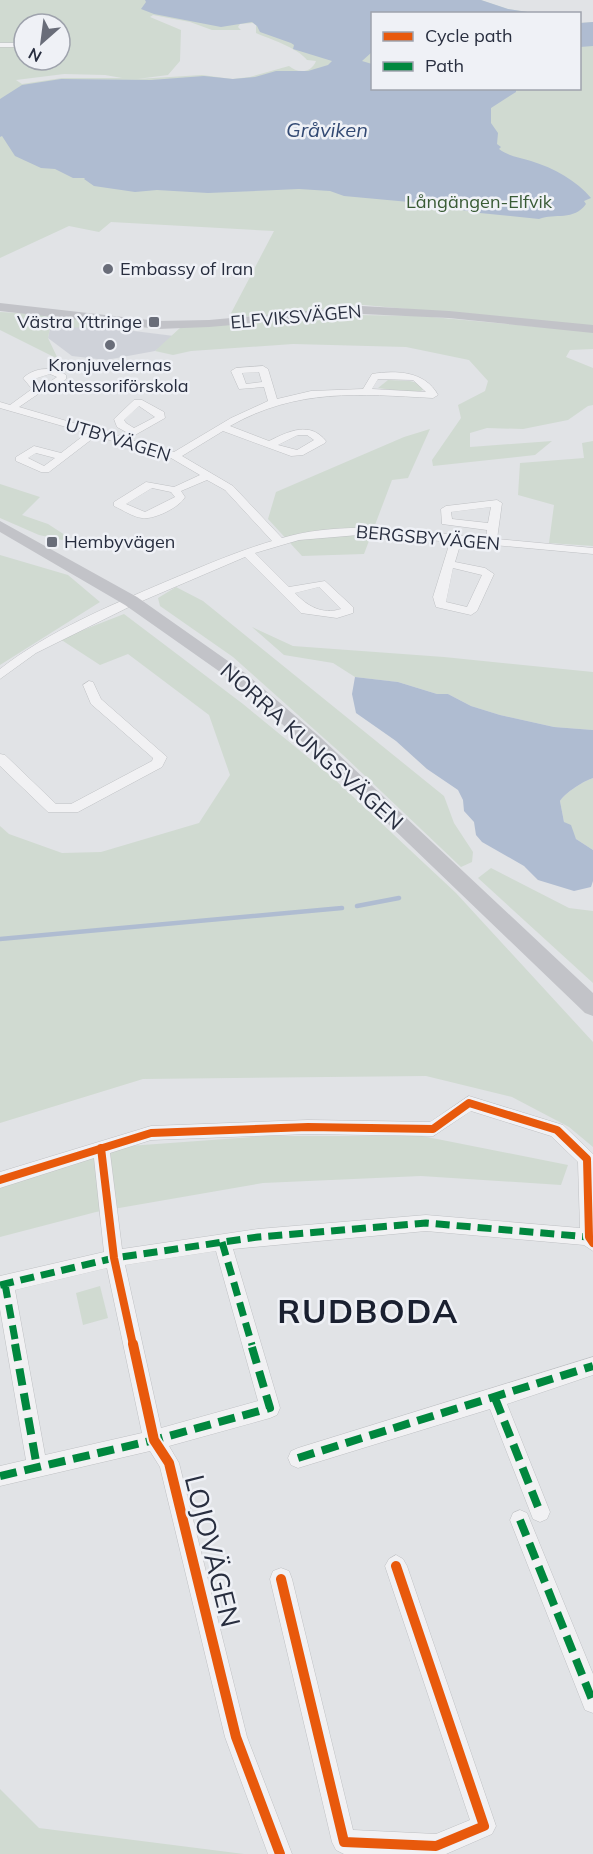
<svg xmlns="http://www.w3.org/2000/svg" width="593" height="1854" font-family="Mulish,sans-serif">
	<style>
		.built { fill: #cfd2d9 }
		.green { fill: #d0dad1; fill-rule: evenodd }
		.water { fill: #afbcd1 }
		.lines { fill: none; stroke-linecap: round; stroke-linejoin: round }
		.stream { stroke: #afbcd1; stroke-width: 4.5 }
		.street-casing { stroke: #bfc1c4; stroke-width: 1 }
		.street { fill: #f1f1f3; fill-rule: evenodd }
		.secondary { fill: #c2c3c8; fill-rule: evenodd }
		.quiet-far1 { stroke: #00873e; stroke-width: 7; stroke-dasharray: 14 7; stroke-linecap: butt }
		.quiet { stroke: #00873e; stroke-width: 8; stroke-dasharray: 17 8; stroke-linecap: butt }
		.cycleway-far1-casing { stroke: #eff1f6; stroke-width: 12 }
		.cycleway-casing { stroke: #eff1f6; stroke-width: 14 }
		.cycleway-far1 { stroke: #e8590c; stroke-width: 8 }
		.cycleway { stroke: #e8590c; stroke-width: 10 }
		.poi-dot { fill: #696d79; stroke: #eff1f6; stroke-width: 2 }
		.labels { text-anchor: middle; stroke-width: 5; stroke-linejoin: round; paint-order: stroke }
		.far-park-label { font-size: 18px; fill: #395b35; stroke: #eff1f6 }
		.far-poi-label { font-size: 18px; fill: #282e3f; stroke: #eff1f6; text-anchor: start }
		.far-street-label { font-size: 18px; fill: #282e3f; stroke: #eff1f6 }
		.far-water-label { font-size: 20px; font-style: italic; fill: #324973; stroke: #eff1f6 }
		.street-label { font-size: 22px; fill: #282e3f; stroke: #eff1f6 }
		.near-street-label { font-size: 27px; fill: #282e3f; stroke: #eff1f6 }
		.near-district-label { font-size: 33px; font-weight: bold; letter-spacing: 1.5px; fill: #1a2030; stroke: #eff1f6 }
	</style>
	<rect width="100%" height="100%" fill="#e1e3e6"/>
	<!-- built -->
	<path class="built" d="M73 326 102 327 174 336 155 351 106 360 72 356 48 338 50 328Z"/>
	<!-- green -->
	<path class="green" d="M0 0H481L508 9 534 13 372 14V88H580V23L593 22V326L364 305 343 306 294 314 229 317 274 231 111 222 99 232 69 226 0 258ZM153 15 190 22 212 30H241L238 27 240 24 253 23 256 25V33C270 39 298 48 307 60L316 61C311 74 297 73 289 66L250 77 232 79 202 75 137 79 168 75 180 61 181 30 150 17ZM24 24H60V60H24ZM64 74 105 75 122 78H62L22 84 16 80Z
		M0 312 54 315 106 324 102 327 50 328 48 338 58 359 0 330Z
		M354 315 421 316 593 332V349L570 350 566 357 593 368V405L588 406 568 420 523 429 487 428 470 433V447L552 441 535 455 433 466 432 460 461 418 458 405 485 391 488 381 469 360 406 347 293 344 191 351 173 355 155 351 181 327Z
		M388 380 410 381 421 384 423 390 416 393 378 388Z
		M430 429 408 478 392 480 364 554 302 556 268 519 276 492 404 437Z
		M593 441V546L549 543 554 505 518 495 520 463 584 458 582 443Z
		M0 484 40 497 22 515 48 524 68 537 62 540 39 535 0 518Z
		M0 555 68 575 100 602 0 665Z
		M176 587 203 601 444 796 454 823 473 852 472 862 461 867 343 755 233 657 160 606 158 598Z
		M124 614 243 704 332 777 456 893 593 1042V1147L569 1127 512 1097 426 1076 143 1079 0 1123V826L9 834 62 853 101 852 199 823 230 775 209 715 128 654 100 665 60 639Z
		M252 627 293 646 444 657 593 672V730L554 727 500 715 471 706 448 694H437L398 682 355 677 333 663 284 655Z
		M593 778V850L576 839 564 822 560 801C566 792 584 781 593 778Z
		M491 868 569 908 593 911V983L478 878Z
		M265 1136H422L568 1165 561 1185 421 1176 263 1183 96 1212 0 1237V1186L129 1146Z
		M100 1286 108 1318 83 1325 76 1293Z
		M0 1789 39 1828 244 1854H0Z"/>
	<!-- water -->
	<path class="water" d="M145 0H481L508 9 534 13 372 14V52L362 61 372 64V88L516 89V92L491 108V123L498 133 497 144 501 147 499 149C510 157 519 157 531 161 554 168 577 181 591 198L584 201 586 204C574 221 555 213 539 219L480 213 420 203 344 196 330 191 299 189 208 193 157 190 135 192 94 186 84 179 85 178H73L55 169 41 168 15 156 2 136 0 137V99L22 85 61 79 151 80 204 76 233 79 255 77 276 71H308L328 65 332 61 293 49 294 45 291 43 260 32 257 26 252 22 221 27 154 14 141 9 146 2Z
		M593 22V46L580 47V23Z
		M355 677 398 682 437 694H448L471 706 500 715 554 727 593 730V778C584 781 566 792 560 801L564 822 571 825 576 839 593 850V881L591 887 574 891 538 880 524 866 482 842 476 835 474 822 464 811 463 800 458 790 427 769 396 741 356 713 352 694Z"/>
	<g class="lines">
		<!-- stream -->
		<path class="stream" d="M357 906 399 898
			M0 939 342 908"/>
		<defs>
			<path id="street" d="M0 43H24V47H0Z
				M263 366 268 369 277 399 311 391 363 389 372 374C396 370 425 371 438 395L433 398C359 394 297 388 230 426L269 441C289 431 310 421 326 441L325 443 303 455 291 456 223 431 182 456 233 486 282 538C347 519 419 532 486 538L487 530 442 524 441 509 446 506 497 500 502 503 497 539 593 548V554L461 542 455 562 485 568 494 574 477 611 471 615 436 607 433 597 450 542 370 534 299 540 255 553 289 587 325 581 353 607V613L337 618 301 613 245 557 135 604 36 653 0 679V669C49 631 109 606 165 582 201 567 235 552 272 541L225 490 207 480 181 491 185 497C180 507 154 520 142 518 133 517 123 510 114 506V502L146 482 174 487 200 475 171 458 96 436 49 472H41L16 461V457L34 446 61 453 87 433 0 408V402L10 405 32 389 23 378C35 367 53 366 66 375V379L51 390 41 392 19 407 118 436 126 432 117 427 114 419 134 400H142L164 412 165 418 128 439 174 452 231 418 268 401 264 387 239 389 231 371 236 368ZM259 372 262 382 246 384 242 373ZM50 374 57 377 45 385 40 386 34 379ZM378 379 413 380 426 392 372 389ZM139 406 155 417 134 428 126 423 124 420ZM298 435H307L314 440 297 450 278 445ZM36 453 55 458 44 466 28 458ZM152 488 171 492 175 497 145 512 126 504ZM491 507 488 523 452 519 451 512ZM453 568 482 575 467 607 446 602ZM319 587 341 609C322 615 307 606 295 593Z
				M89 681 93 682 101 699 167 757 162 767 78 812H48L0 766V754L5 755 56 804H71L152 761 153 758 91 704 83 685Z
				M469 1096 563 1125 593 1154V1251L584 1245 426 1231 233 1249 280 1408 277 1415 270 1418 169 1446 179 1463 247 1737 292 1854H268L225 1737 160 1467 150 1451 0 1486V1466L26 1460 0 1309V1276L104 1252 94 1158 0 1188V1172L151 1126 308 1120 430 1122ZM471 1111 551 1136 578 1162 580 1228 426 1215 258 1229 122 1249 110 1153 151 1140 308 1134 433 1136ZM216 1251 258 1401 161 1428 125 1265ZM107 1268 142 1433 45 1455 15 1290Z
				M593 1357V1375L507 1404 550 1512 547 1519 540 1522 533 1519 490 1409 298 1468 291 1465 288 1458 291 1451 298 1448Z
				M520 1510 527 1513 593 1674V1713L585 1710 510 1520 513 1513Z
				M396 1555 403 1559 407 1566 496 1826 492 1834 446 1854H344L336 1850 332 1842 270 1579 273 1571 281 1568 289 1571 292 1579 353 1830 436 1834 470 1820 385 1566 389 1559Z"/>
		</defs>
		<!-- street casing -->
		<use href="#street" class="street-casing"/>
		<!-- street -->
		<use href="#street" class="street"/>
		<!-- secondary -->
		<path class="secondary" d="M0 303 158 321 209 320 362 306 449 311 593 325V333L449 318 362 314 209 327 158 329 0 311Z
			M0 521 137 597 245 673 320 737 593 993V1016L585 1013 306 745 233 681 125 605 0 532Z"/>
		<!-- quiet-far1 -->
		<path class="quiet-far1" d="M222 1242 252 1345
			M5 1284 16 1345
			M0 1285 114 1258 258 1237 426 1223 589 1237"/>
		<!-- quiet -->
		<path class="quiet" d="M15 1344 37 1467
			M495 1398 540 1512
			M298 1458 593 1366
			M0 1476 154 1440 270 1408 251 1344
			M520 1520 593 1702"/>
		<defs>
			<path id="cycleway-far1" d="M101 1148 114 1258 133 1345
				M0 1180 151 1133 308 1127 433 1129 469 1103 557 1130 587 1159 589 1237 593 1243"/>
			<path id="cycleway" d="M133 1344 154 1440 169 1463 236 1737 280 1854
				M281 1579 344 1842 436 1846 484 1826 396 1566"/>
		</defs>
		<!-- cycleway-far1 casing -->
		<use href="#cycleway-far1" class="cycleway-far1-casing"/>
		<!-- cycleway casing -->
		<use href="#cycleway" class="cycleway-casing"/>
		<!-- cycleway-far1 -->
		<use href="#cycleway-far1" class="cycleway-far1"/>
		<!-- cycleway -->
		<use href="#cycleway" class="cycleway"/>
	</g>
	<!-- markers -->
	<g class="poi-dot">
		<circle cx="108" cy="269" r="6"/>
		<rect x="148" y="316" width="12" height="12" rx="3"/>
		<circle cx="110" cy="345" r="6"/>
		<rect x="46" y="536" width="12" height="12" rx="3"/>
	</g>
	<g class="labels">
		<!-- far-park labels -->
		<g class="far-park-label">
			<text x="479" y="208">Långängen-Elfvik</text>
		</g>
		<!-- far-poi labels -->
		<g class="far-poi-label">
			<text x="120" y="275">Embassy of Iran</text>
			<text x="142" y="328" text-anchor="end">Västra Yttringe</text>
			<text x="110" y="371" text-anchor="middle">Kronjuvelernas<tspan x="110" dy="21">Montessoriförskola</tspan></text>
			<text x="64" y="548">Hembyvägen</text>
		</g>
		<!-- far-street labels -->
		<g class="far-street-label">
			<text transform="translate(296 317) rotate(-5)" y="6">ELFVIKSVÄGEN</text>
			<text transform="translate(118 440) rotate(17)" y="6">UTBYVÄGEN</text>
			<text transform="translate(428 538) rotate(5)" y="6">BERGSBYVÄGEN</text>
		</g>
		<!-- far-water labels -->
		<g class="far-water-label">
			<text x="327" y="137">Gråviken</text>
		</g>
		<!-- street labels -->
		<g class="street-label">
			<text transform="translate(312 746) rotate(42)" y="8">NORRA KUNGSVÄGEN</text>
		</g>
		<!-- near-street labels -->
		<g class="near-street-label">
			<text transform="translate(212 1551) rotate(76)" y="9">LOJOVÄGEN</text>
		</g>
		<!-- near-district labels -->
		<g class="near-district-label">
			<text x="368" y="1323">RUDBODA</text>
		</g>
	</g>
	<!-- legend -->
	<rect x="371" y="12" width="210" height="78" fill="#eff1f6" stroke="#9fa3ad" stroke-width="1.5"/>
	<rect x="383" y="32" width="30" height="9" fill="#e8590c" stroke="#9fa3ad" stroke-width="1.5"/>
	<text x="425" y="42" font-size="18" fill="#282e3f">Cycle path</text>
	<rect x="383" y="62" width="30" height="9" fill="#00873e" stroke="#9fa3ad" stroke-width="1.5"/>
	<text x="425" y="72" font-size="18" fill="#282e3f">Path</text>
	<!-- north arrow -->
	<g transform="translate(42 42) rotate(208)"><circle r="28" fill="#eff1f6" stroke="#9fa3ad" stroke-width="1.5"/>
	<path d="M0-4.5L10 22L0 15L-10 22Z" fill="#696d79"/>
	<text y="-9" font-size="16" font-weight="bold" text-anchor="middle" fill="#282e3f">N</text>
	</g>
</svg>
